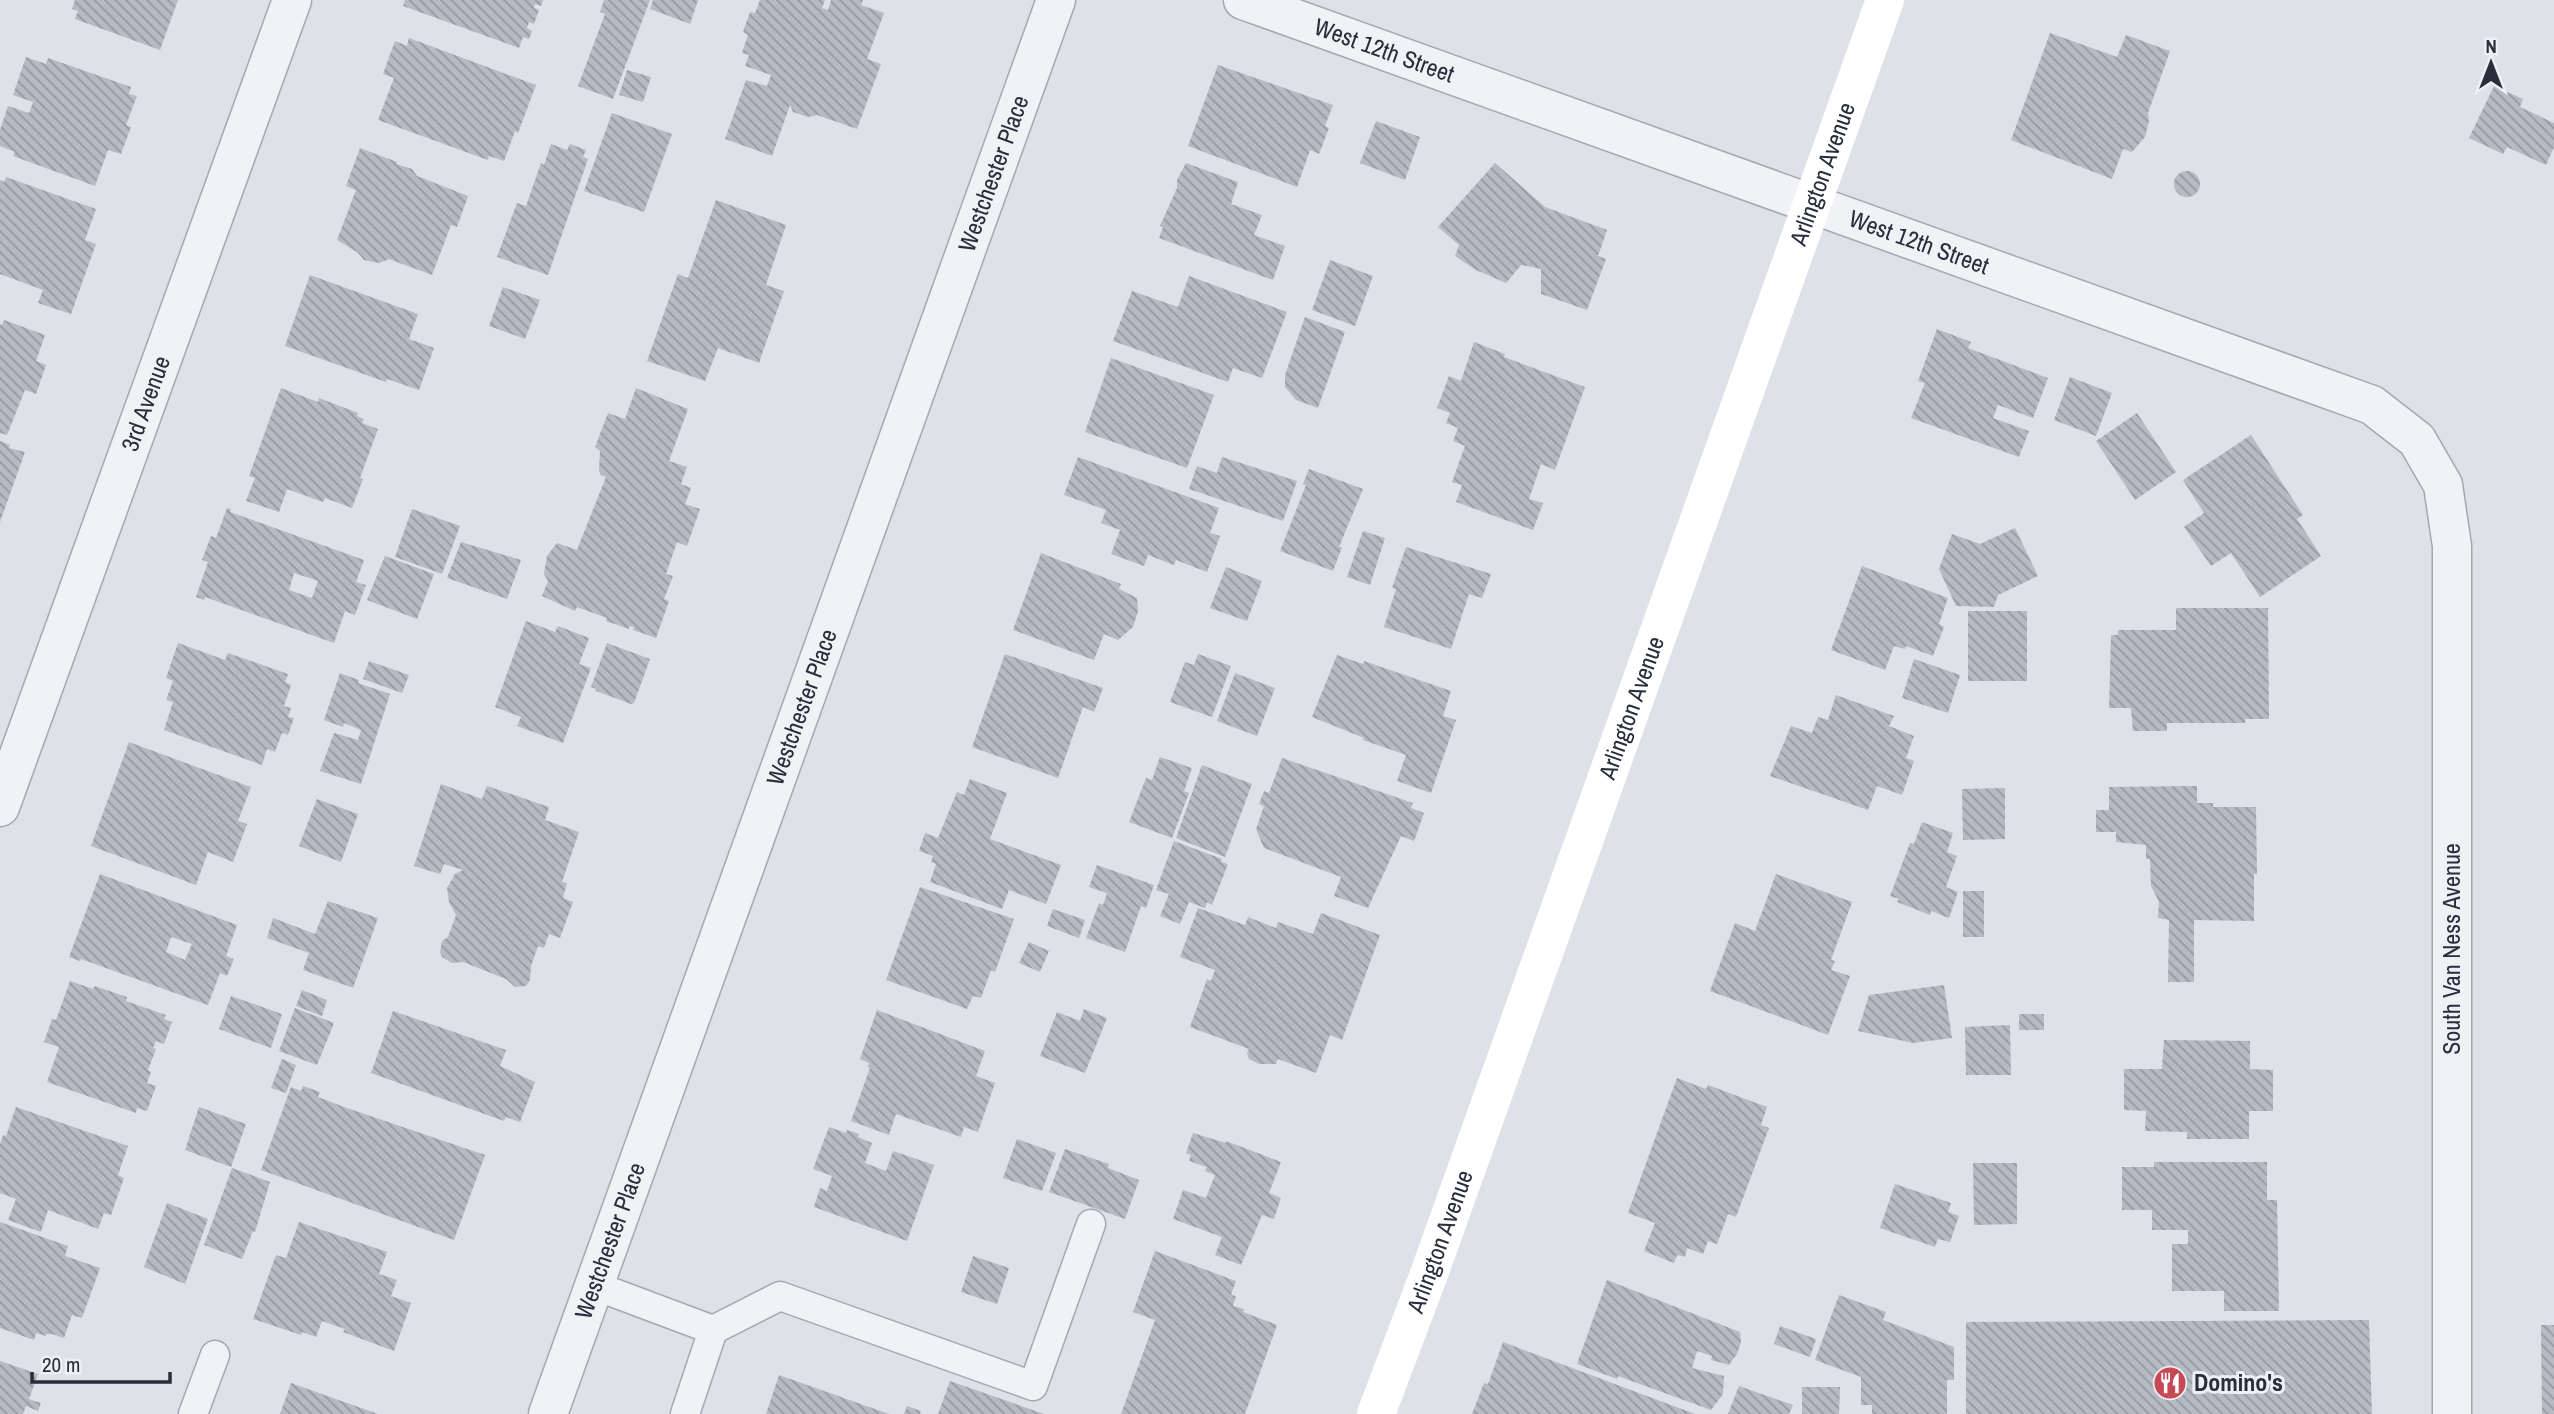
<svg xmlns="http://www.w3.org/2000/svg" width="2554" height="1414" font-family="'Archivo Narrow',sans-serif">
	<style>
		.building { fill: url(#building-back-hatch); fill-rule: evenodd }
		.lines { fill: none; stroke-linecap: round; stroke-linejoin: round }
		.service-casing { stroke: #a4a8b0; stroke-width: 31 }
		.minor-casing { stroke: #a4a8b0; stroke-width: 41 }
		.service { stroke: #f0f2f5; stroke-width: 28 }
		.minor { stroke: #f0f2f5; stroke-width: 38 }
		.secondary { stroke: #fff; stroke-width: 38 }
		.labels { text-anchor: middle; stroke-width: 6; stroke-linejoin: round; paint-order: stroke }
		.street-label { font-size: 24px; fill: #282e3c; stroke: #edf0f4 }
		.poi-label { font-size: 24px; font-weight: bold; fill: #282e3c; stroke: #edf0f4; text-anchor: start }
	</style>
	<defs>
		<pattern id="building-back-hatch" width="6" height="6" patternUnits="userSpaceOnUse" patternTransform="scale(1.75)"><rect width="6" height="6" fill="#b6bac3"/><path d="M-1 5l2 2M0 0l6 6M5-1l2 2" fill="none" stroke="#9498a0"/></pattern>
	</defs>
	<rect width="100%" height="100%" fill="#dee1e7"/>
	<!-- building -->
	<path class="building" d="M75 0H178L160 50 75 19 78 11 72 9Z
		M405 0H543L541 6 535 4 534 8 539 10 534 24 529 22 527 28 532 31 529 39 523 37 519 48 403 6Z
		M604 0H650L613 99 578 86 605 14 600 12Z
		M653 0H698L690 24 650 9Z
		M760 0H825L822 8 828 10 831 0H863L861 5 884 13 867 59 881 64 857 129 817 115 808 117 793 112 790 105 772 156 725 139 746 80 767 86 771 75 745 66 749 55 742 53 748 35 743 32 750 12 755 13Z
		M2050 33 2117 57 2126 35 2170 51 2148 113 2149 121 2145 137 2132 152 2123 149 2112 179 2011 140Z
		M409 38 536 85 518 133 515 131 504 161 489 156 488 160 378 120 394 78 383 74 395 41 407 46Z
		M26 57 46 64 48 58 131 87 129 94 137 96 126 125 131 127 121 154 108 150 95 186 13 156 15 152 0 146V130L8 106 29 113 33 102 13 95Z
		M1218 65 1333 105 1325 126 1329 128 1319 154 1310 150 1297 187 1188 146Z
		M627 70 651 77 643 102 619 95Z
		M2494 86 2523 99 2520 107 2554 123V147L2546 165 2507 147 2503 154 2469 138Z
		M612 113 672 134 644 212 584 191Z
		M1376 121 1420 137 1405 180 1360 163Z
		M551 144 567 150 570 144 586 150 583 157 588 159 548 275 497 257 517 203 526 206 541 163 544 165Z
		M360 148 397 162 396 164 412 169 417 176 468 196 457 227 451 225 432 275 389 259 379 263 364 260 357 252 337 240 356 190 346 186Z
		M1186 163 1238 182 1231 204 1262 215 1254 235 1285 246 1273 280 1159 238 1163 227 1160 226 1177 188V180Z
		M1495 163 1545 207 1607 230 1598 256 1606 259 1587 310 1541 294V269L1521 265 1506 283 1476 270 1455 256 1459 245 1438 227Z
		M2174 184a13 13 0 1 1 26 0a13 13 0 1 1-26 0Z
		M6 177 96 209 85 240 96 244 71 314 38 303 43 290 0 274V180L4 182Z
		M716 200 786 225 766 285 784 291 759 363 718 348 705 381 647 361 678 274 688 278Z
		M1330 260 1373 276 1355 326 1312 310Z
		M310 275 418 314 409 339 434 348 419 390 387 379 386 382 285 346Z
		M1189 276 1287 312 1262 378 1233 368 1228 382 1113 341 1132 291 1178 307Z
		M503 287 540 300 525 339 489 326Z
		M1305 317 1345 332 1318 408 1296 400 1285 387V375Z
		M4 320 45 335 36 361 46 365 36 394 25 390 7 435 0 433V324L2 325Z
		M1937 329 1971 342 1968 348 2048 378 2033 418 1998 405 1993 418 2029 431 2019 457 1911 418 1925 383 1918 381Z
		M1474 342 1505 354 1504 357 1585 387 1555 470 1541 464 1529 499 1543 503 1533 530 1456 502 1462 485 1452 482 1465 446 1453 441 1458 428 1446 423 1450 413 1437 408 1449 376 1461 381Z
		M1111 358 1214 395 1187 468 1085 432Z
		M2070 377 2112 393 2096 436 2054 420Z
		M281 388 318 402 319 398 358 413 357 416 364 419 362 423 378 429 360 478 363 479 352 508 325 498 323 502 287 489 279 512 246 501 255 478 249 476Z
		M636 388 688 409 669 461 687 467 681 484 691 488 685 504 700 509 687 546 677 542 666 574 673 576 664 599 669 601 656 638 633 630 634 627 629 626V629L606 621 607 618 577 607 575 611 542 596 548 581 544 574 547 556 557 543 577 550 606 477 601 475 599 470 600 451 595 447 608 413 625 419Z
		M2137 413 2176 472 2135 500 2096 441Z
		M2251 435 2303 515 2297 519 2321 556 2260 597 2231 553 2211 566 2184 527 2204 513 2183 480Z
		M0 441 10 445 9 448 25 452 0 522Z
		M1078 457 1219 508 1210 533 1220 536 1207 572 1176 560 1174 565 1148 555 1144 566 1111 554 1120 530 1101 523 1106 510 1064 495Z
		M1222 457 1297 481 1283 521 1189 489 1197 466 1217 473Z
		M1309 469 1363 489 1339 547H1342L1333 571 1280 551 1306 485 1303 484Z
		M227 508 231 509 230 512 364 560 356 582 366 585 355 615 345 611 334 643 205 597 204 600 196 597 208 562 202 560 211 536 216 538ZM294 573 318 581 312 598 289 590Z
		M412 509 460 526 442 574 395 557Z
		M2015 528 2038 576 1998 595 1994 607 1956 606 1939 569 1952 534 1980 544Z
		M1363 531 1385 538 1370 585 1347 577Z
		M461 542 521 560 507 599 447 578Z
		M1406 547 1491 574 1482 598 1469 594 1451 649 1384 627 1396 589 1392 588Z
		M1041 553 1121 584 1119 589 1137 598 1138 611 1133 627 1118 640 1104 634 1094 660 1013 630Z
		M385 556 434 574 417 619 367 600Z
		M1862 566 1948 598 1939 624 1944 627 1933 656 1906 646 1905 649 1894 646 1885 670 1831 650Z
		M1226 567 1262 581 1247 621 1210 608Z
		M2176 608H2268L2269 719H2245V723H2167V731H2133L2131 708H2109L2111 635H2118V630H2176Z
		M1968 611H2027V681H1968Z
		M526 621 555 632 558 626 589 638 579 664 591 668 563 743 517 726 521 717 495 707Z
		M178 643 225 660 228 653 288 674 285 682 291 685 284 706 291 708 288 717 294 718 288 735 282 733 275 752 267 749 262 765 164 730 173 702 166 700 173 681 166 678Z
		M607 643 650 659 634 703 631 704 596 691V689L591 687Z
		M1005 654 1103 688 1094 712 1083 707 1058 778 972 747Z
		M1198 654 1231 666 1212 717 1170 702 1185 662 1194 665Z
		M1337 655 1363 664 1364 661 1451 691 1443 716 1456 720 1431 793 1397 781 1406 755 1363 740 1364 738 1312 717Z
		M1914 659 1960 675 1948 713 1902 698Z
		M369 661 409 675 402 693 363 679Z
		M340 673 359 680 358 683 390 694 361 784 320 771 334 733 358 740 361 730 344 723 343 727 324 720Z
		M1235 673 1275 688 1257 736 1217 721Z
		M1836 695 1894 716 1889 726 1914 736 1906 758 1914 761 1902 795 1877 786 1868 810 1770 776 1791 726 1812 733 1818 717 1828 720Z
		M129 742 251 787 238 821 247 824 233 862 208 852 196 885 91 846Z
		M1160 757 1192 768 1184 791 1189 793 1172 838 1129 822 1146 778 1152 780Z
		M1282 758 1413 803 1411 808 1424 813 1414 841 1401 836 1368 908 1334 896 1341 877 1264 848 1256 829 1264 806 1259 804 1264 791 1269 793Z
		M1202 765 1252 784 1225 857 1176 838Z
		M970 779 1007 793 990 839 1061 865 1046 904 1009 890 1002 909 930 882 936 864 931 862 933 856 919 851 925 833 938 838 957 792 964 795Z
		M441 784 482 799 487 786 549 807 545 820 579 832 562 882 567 883 563 898 573 902 560 938 549 934 544 948 538 946 531 966 530 980 526 986 515 987 506 979 463 962 452 963 442 957 440 952 442 941 448 937 456 915 449 902 447 888 455 874 463 870 444 864 440 874 414 866Z
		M2197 786V803H2213V807H2256L2257 874H2254V921L2194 920V982H2168L2169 920 2158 918 2159 902 2151 886 2150 859H2146V845L2116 842V832H2096V810H2109V787Z
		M2005 788V839L1963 840 1962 789Z
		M317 799 358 814 341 862 299 846Z
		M1922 822 1953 833 1947 852 1957 856 1946 887 1958 892 1949 918 1931 911 1930 915 1897 902 1899 899 1890 896 1910 843 1914 844Z
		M1174 841 1222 859 1221 862 1228 864 1212 905 1207 902 1205 908 1189 902 1180 924 1160 916 1169 894 1156 890Z
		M1097 865 1154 885 1146 908 1141 906 1125 952 1086 938 1099 903 1103 905 1107 893 1089 887Z
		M100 874 237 925 226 956 234 959 227 976 220 973 208 1005 81 959 80 961 69 957ZM171 937 192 944 185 960 166 952Z
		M1776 874 1852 902 1831 960 1835 961 1831 970 1850 976 1828 1035 1710 991 1735 923 1755 931Z
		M920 887 1014 919 995 972 991 970 981 998 973 996 967 1009 886 980Z
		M1963 891H1984V937H1963Z
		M328 901 378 918 353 988 303 970 309 953 267 938 273 918 315 934Z
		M1198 908 1245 925 1248 917 1276 928 1278 922 1313 934 1321 913 1380 935 1342 1040 1330 1035 1316 1073 1278 1059 1276 1064H1259L1249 1059 1247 1053 1249 1049 1190 1027 1207 979 1211 981 1215 970 1180 957Z
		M1053 909 1085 920 1079 938 1047 926Z
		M1029 942 1049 951 1040 972 1019 963Z
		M70 981 93 989 95 986 127 997 126 1001 166 1015 164 1019 172 1022 164 1044 156 1041 153 1048 156 1049 148 1070 151 1072 147 1083 156 1086 147 1111 137 1108 136 1113 47 1082 59 1047 44 1042 52 1019 56 1020Z
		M1944 985 1952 1038 1913 1043 1858 1031 1869 995Z
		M302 990 327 1000 322 1016 296 1006Z
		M231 996 282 1014 271 1048 219 1029Z
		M295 1008 334 1023 317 1065 279 1051Z
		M1084 1009 1107 1018 1085 1073 1040 1056 1057 1012 1080 1021Z
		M877 1010 985 1051 976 1076 995 1083 978 1132 964 1127 961 1137 896 1114 889 1135 851 1121 870 1068 868 1067 869 1063 860 1059Z
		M393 1011 506 1050 500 1066 535 1082 520 1122 506 1117 504 1121 371 1073Z
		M2019 1014H2044V1030H2019Z
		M2010 1025 2011 1075H1966L1965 1027Z
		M2164 1040 2250 1041V1069L2273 1070V1111H2249V1139H2187V1132L2145 1131 2146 1111 2124 1110V1069H2162Z
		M282 1059 296 1065 286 1093 271 1088Z
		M1677 1078 1706 1089 1708 1085 1767 1107 1761 1125 1769 1128 1736 1217 1728 1214 1717 1244 1708 1241 1703 1254 1687 1248 1685 1257 1677 1255 1674 1263 1644 1251 1655 1223 1628 1213Z
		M303 1086 320 1092 318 1097 344 1107 485 1155 454 1240 261 1170 291 1087 301 1091Z
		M16 1107 128 1146 118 1175 124 1178 111 1215 104 1213 98 1229 48 1210 41 1232 8 1220 16 1199 0 1193V1144L3 1135 6 1136Z
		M199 1107 246 1124 231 1167 185 1150Z
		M829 1127 846 1133 847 1130 859 1134 858 1137 872 1143 865 1163 886 1171 893 1151 934 1165 907 1241 814 1207 820 1188 827 1191 832 1176 813 1169Z
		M1193 1133 1226 1143V1141L1281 1162 1269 1193 1281 1198 1274 1219 1262 1215 1241 1265 1215 1255 1222 1237 1173 1219 1183 1190 1206 1198 1215 1175 1205 1171 1207 1167 1189 1161 1191 1155 1186 1153Z
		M1017 1139 1056 1153 1042 1191 1003 1178Z
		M1065 1149 1109 1164 1108 1168 1139 1180 1125 1219 1049 1192Z
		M2154 1162H2267V1200H2277L2279 1311H2224V1291H2172V1244H2188V1230H2152V1210H2122V1167H2154Z
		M1973 1163H2017V1224L1974 1225Z
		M232 1168 270 1182 255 1232 253 1231 242 1259 204 1245Z
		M1895 1184 1951 1203 1948 1212 1959 1216 1950 1242 1938 1239 1935 1247 1880 1228Z
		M167 1203 208 1219 185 1284 144 1267Z
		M0 1222 68 1246 65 1256 100 1268 82 1318 72 1315 64 1338 52 1334H46V1336L36 1333 34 1340 0 1328Z
		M299 1222 387 1252 379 1274 397 1280 391 1296 411 1303 394 1351 343 1332 345 1329 322 1321 316 1337 302 1332 301 1335 253 1319 276 1255 286 1258Z
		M1155 1251 1236 1281 1231 1295 1236 1296 1233 1306 1244 1309 1243 1312 1277 1325 1245 1414H1121L1155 1320 1133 1312Z
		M973 1256 1009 1268 997 1304 961 1292Z
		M1607 1280 1740 1332 1741 1342 1737 1354 1729 1365 1711 1360 1712 1356 1697 1351 1692 1368 1724 1376 1723 1394 1711 1410 1618 1376 1617 1379 1577 1364Z
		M1839 1295 1886 1312 1883 1320 1954 1347V1380H1947V1414H1872V1405H1861V1377L1815 1360Z
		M2369 1320 2372 1414H1966V1322Z
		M2541 1325H2554V1414H2542Z
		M1780 1326 1816 1339 1810 1357 1774 1344Z
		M1503 1342 1695 1414H1472L1484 1383 1488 1384Z
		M0 1361 38 1374 29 1399 41 1403 38 1411 26 1406 23 1414H0Z
		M779 1375 889 1414H766Z
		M950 1381 1044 1414H938Z
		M291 1383 378 1414H280Z
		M1739 1386 1793 1405 1789 1414H1728Z
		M1802 1387H1840L1839 1414H1802Z
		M907 1406 921 1411 920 1414H904Z"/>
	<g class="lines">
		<defs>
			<path id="service" d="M593 1285 713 1330 685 1414
				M713 1330 780 1296 1033 1386 1091 1224
				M193 1414 215 1355"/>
			<g id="minor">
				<path id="s1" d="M1243 0 2372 405 2417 440 2443 485 2452 546V1414"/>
				<path id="s2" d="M0 807 292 0"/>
				<path id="s3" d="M548 1414 1056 0"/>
			</g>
		</defs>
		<!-- service casing -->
		<use href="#service" class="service-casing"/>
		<!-- minor casing -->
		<use href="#minor" class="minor-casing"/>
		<!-- service -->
		<use href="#service" class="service"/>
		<!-- minor -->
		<use href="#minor" class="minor"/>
		<!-- secondary -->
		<path class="secondary" id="s4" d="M1376 1414 1429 1274 1885 0"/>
	</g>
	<!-- icons -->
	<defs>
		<symbol id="restaurant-disc" viewBox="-11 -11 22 22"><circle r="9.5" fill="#c54a56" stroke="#edf0f4"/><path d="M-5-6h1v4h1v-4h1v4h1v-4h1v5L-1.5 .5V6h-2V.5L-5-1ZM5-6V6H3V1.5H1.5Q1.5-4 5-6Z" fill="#fff"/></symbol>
	</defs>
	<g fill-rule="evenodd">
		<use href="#restaurant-disc" x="2151" y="1364" width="38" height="38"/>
	</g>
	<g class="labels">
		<!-- street labels -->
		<g class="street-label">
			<text dy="8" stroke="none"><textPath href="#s1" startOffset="150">West 12th Street</textPath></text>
			<text dy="8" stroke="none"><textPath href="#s3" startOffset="1318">Westchester Place</textPath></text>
			<text dy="8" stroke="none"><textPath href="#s4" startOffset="1318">Arlington Avenue</textPath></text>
			<text dy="8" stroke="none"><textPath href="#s1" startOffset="718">West 12th Street</textPath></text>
			<text dy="8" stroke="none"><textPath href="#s2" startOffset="429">3rd Avenue</textPath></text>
			<text dy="8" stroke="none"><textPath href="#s3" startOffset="751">Westchester Place</textPath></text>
			<text dy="8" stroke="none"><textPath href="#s4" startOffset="751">Arlington Avenue</textPath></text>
			<text transform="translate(2452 949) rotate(-90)" y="8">South Van Ness Avenue</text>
			<text dy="8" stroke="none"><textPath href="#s3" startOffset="184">Westchester Place</textPath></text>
			<text dy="8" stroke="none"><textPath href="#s4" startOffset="184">Arlington Avenue</textPath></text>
		</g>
		<!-- poi labels -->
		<g class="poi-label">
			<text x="2194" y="1391">Domino's</text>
		</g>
	</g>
	<!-- north arrow -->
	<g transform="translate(2491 63)" stroke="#edf0f4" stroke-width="5" paint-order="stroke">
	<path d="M0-5L12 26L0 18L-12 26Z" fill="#282e3c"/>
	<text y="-10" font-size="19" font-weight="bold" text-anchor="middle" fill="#282e3c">N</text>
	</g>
	<!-- scale -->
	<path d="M32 1372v10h138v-10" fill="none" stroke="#282e3c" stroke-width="3.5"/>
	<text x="42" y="1372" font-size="21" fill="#282e3c" stroke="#edf0f4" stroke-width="5" paint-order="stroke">20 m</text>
</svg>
